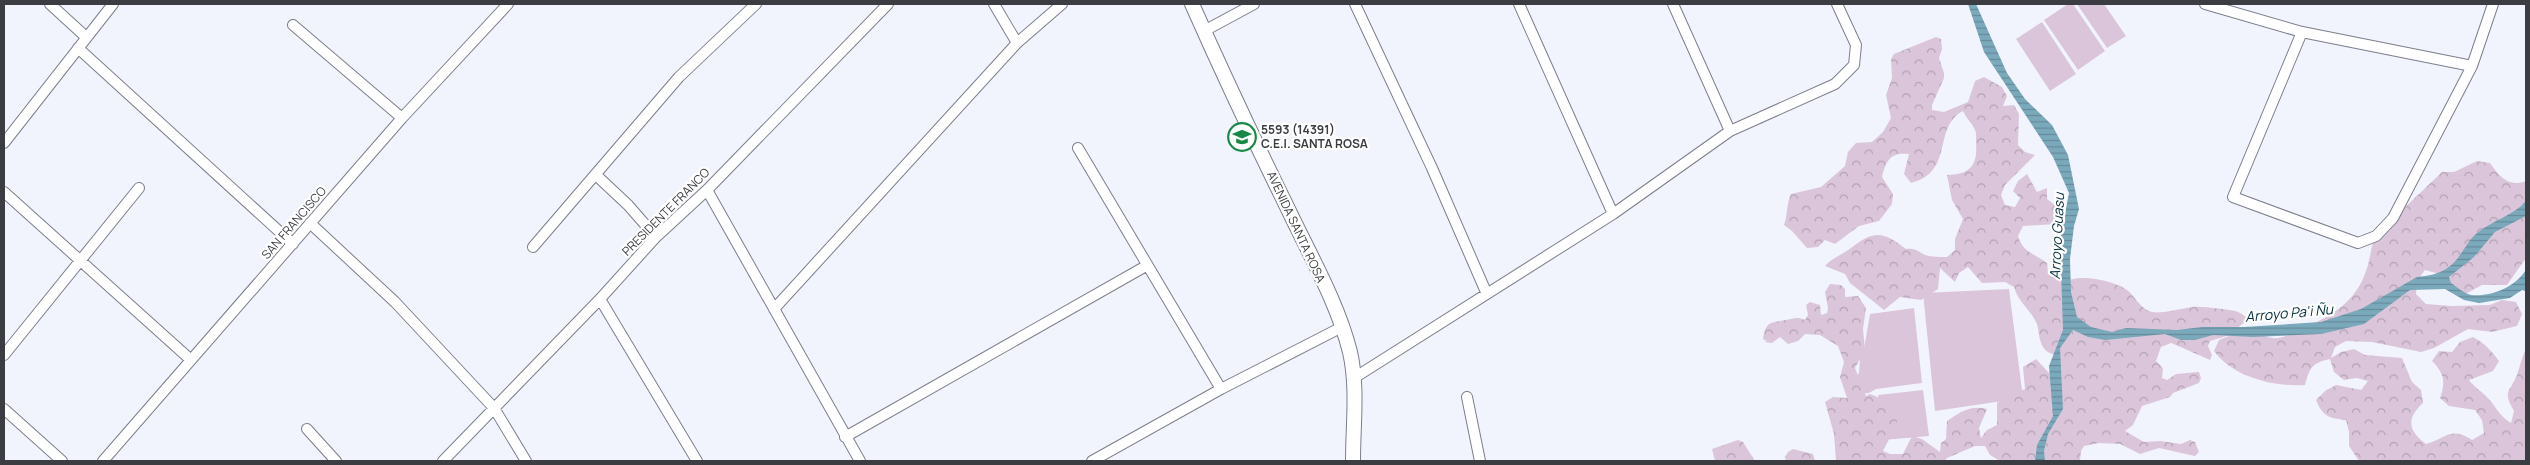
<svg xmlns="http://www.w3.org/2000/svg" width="2530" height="465" font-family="Manrope,sans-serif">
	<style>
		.green { fill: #dbc5da }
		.forest { fill: url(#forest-crowns) }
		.water { fill: url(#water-rules) }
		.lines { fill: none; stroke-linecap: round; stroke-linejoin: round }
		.minor-casing { stroke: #7c7f8b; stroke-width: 12 }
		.secondary-casing { stroke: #7c7f8b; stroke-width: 16 }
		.minor { stroke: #fff; stroke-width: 10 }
		.secondary { stroke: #fff; stroke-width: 14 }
		.labels { text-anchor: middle; stroke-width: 4.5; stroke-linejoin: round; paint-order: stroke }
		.poi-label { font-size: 12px; font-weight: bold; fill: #3b3d42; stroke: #fff; text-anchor: start }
		.street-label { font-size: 12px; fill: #3b3d42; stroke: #fff }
		.water-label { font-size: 14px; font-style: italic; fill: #022e3d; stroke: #fff }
	</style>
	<defs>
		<pattern id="forest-crowns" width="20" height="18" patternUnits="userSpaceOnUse" patternTransform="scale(1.25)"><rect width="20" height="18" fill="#dbc5da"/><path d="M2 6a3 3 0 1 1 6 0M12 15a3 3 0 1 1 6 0" fill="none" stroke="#b3a1b2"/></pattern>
		<pattern id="water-rules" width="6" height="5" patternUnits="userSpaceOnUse" patternTransform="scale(1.25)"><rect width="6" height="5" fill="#7ba9bc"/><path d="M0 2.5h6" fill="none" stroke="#668b9a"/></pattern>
	</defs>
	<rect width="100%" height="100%" fill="#f2f4fd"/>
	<!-- green -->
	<path class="green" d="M2068 4H2073L2105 51 2078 70 2044 20Z
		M2077 4H2104L2126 36 2107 48Z
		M2042 22 2076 74 2050 91 2016 39Z
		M2009 289 2023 398 1935 411 1923 293Z
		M1914 308 1922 383 1876 389 1869 393 1859 394 1853 380 1859 373 1860 357 1864 349 1870 314Z
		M1923 390 1929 436 1883 440 1878 395Z"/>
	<!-- forest -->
	<path class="forest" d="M1936 37 1941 39 1942 49 1939 58 1944 73V78L1932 105V110L1944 112 1968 102 1975 81 1984 77 2002 87 2007 96 2003 106 2014 105 2019 114 2018 145 2025 152 2035 155 2005 185 2001 195 2005 205 2015 207 2020 198 2013 191 2018 181 2027 174 2037 192 2047 188V199L2055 205 2060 214 2056 224 2023 226 2018 236C2023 253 2034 253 2047 263L2048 273 2059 275 2066 282C2078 273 2115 281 2127 290 2135 296 2140 309 2152 312 2161 314 2184 308 2193 307 2198 306 2235 310 2238 312 2243 314 2246 318 2251 320L2242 324 2230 335 2210 341 2208 346 2212 355 2210 360 2176 345 2171 343 2161 347 2156 361 2163 368 2162 378 2167 380 2176 374 2199 372 2201 378 2199 383 2173 393 2170 397 2142 406 2133 425 2125 431 2144 442 2160 441 2181 444 2190 440 2195 442 2199 452 2195 456 2159 448 2140 454 2120 444 2099 443 2084 446 2081 451 2080 461H2000L1990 455 1985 446H1975L1947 458 1945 461H1836L1834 434 1825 402 1833 397 1847 398 1840 377 1844 362 1838 346 1820 335 1805 334 1798 341 1788 344 1780 337 1772 343 1764 342 1767 341 1763 339C1766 321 1770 323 1785 320 1793 319 1797 316 1805 320L1808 315 1806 305 1810 302 1820 305 1821 315 1827 313 1828 308 1825 292 1830 284 1841 285 1845 289V297L1858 296 1866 308 1863 329 1865 350 1855 368 1866 396 1870 394C1913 410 1897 422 1883 451L1890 454H1903L1912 436 1922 439 1940 452 1941 443 1946 439 1947 421C1961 412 1970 405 1987 409L1979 428 1981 438 1987 430 1997 425V403L2005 396 2025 389 2023 367 2036 359 2050 374 2059 356C2052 354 2047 353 2043 347 2039 341 2039 331 2037 324 2031 310 2018 302 2014 287L2005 282 1982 283 1968 267 1959 273 1955 282 1940 268 1938 289 1921 300 1900 297 1884 310 1850 283 1845 274 1825 266C1833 257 1842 255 1851 248 1874 230 1883 231 1906 249 1916 248 1917 251 1925 255 1932 257 1940 257 1947 257L1955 250V239L1963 219 1952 200 1947 175C1970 175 1978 165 1976 143 1976 139 1977 132 1974 128 1971 122 1966 118 1963 111 1932 127 1955 172 1911 183L1904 174 1909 154C1891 152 1886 160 1882 177L1893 194 1892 204 1879 221 1859 226 1835 244 1825 240 1818 247 1807 248 1792 231 1784 225C1788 214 1786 205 1791 194L1821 187 1845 166 1848 152 1856 143 1872 142 1883 132 1891 118 1886 95 1892 78 1891 59 1894 54Z
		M2477 161 2490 163C2499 176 2509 188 2526 181V258L2507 285H2482L2460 297 2436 273 2425 270 2417 281 2416 294 2426 304 2452 306 2490 305 2502 300 2516 302 2522 314 2517 326 2492 332 2468 329 2434 348 2421 352 2372 342 2346 341 2335 347 2331 358 2341 352 2354 349 2365 355 2402 358 2412 382 2421 390 2423 403C2406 418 2408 431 2426 444 2447 438 2450 426 2472 440L2484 433 2482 420 2475 410 2449 406 2440 398C2446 382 2444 373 2432 361L2439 351 2452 352 2460 342 2473 337C2484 343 2491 350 2499 361L2493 371 2469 380C2474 387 2480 390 2486 396 2496 406 2498 415 2511 423L2514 411C2502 391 2510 392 2517 375 2520 366 2522 357 2526 348V461H2359L2349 446V432L2346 420C2329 418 2323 417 2316 400L2325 391 2336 385 2361 390 2368 381 2357 378 2344 380 2334 372 2330 359C2312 363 2310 367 2305 385 2273 387 2233 377 2214 351L2219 340C2231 335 2244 329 2256 333 2265 335 2268 339 2278 338 2288 336 2298 331 2307 327 2334 314 2356 301 2366 271 2371 258 2370 246 2377 234L2442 172H2454Z
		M1738 440 1743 442 1755 461H1715L1712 449Z
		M1793 449 1813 454 1815 461H1786L1785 457 1788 452Z"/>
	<!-- water -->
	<path class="water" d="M1968 4H1976L2007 73 2025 99 2052 125 2068 155 2079 209 2074 226 2070 259 2071 292 2077 317 2091 327 2112 332 2126 328 2177 330 2202 327H2244L2321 322 2361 309 2417 277C2427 276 2441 274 2450 266 2461 258 2466 242 2477 233 2493 220 2513 216 2526 201V216L2495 232 2474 257 2449 277 2451 283C2457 287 2465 294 2471 295 2492 297 2515 287 2526 270V291L2522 290 2510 298 2479 303 2464 300 2445 289 2410 290 2364 324 2321 334 2253 337 2213 335 2195 340H2181L2165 334 2105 340 2088 337 2073 330 2060 348 2063 409 2048 434 2044 451 2045 461H2035L2037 445 2053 416 2049 366 2063 330 2060 240 2069 193 2053 157 1984 52Z"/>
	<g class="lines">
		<defs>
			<path id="minor" d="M50 4 86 37
				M994 4 1017 43
				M1355 4 1432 168 1486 292
				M1519 4 1613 214
				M1673 4 1730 131
				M2205 4 2302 32 2472 66
				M293 25 402 118
				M1204 31 1254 4
				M2302 32 2233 197 2358 243 2376 236 2393 218 2472 66 2493 4
				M78 48 293 244
				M4 143 113 4
				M1078 148 1221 389
				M596 175 628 205 656 237
				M707 190 860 461
				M4 192 191 360
				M310 223 395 302 494 408 526 461
				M533 247 679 77 756 4
				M600 299 697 461
				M774 309 1017 43 1062 4
				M4 355 139 188
				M1354 378 1613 214 1730 131 1835 84 1854 65 1856 45 1837 4
				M1467 397 1480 461
				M4 409 62 461
				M307 429 336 461
				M845 437 1146 266
				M103 461 402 118 508 4
				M443 461 600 299 656 237 707 190 888 4
				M1092 461 1221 389 1342 327"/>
			<path id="secondary" d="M1192 4C1223 74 1256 144 1290 213 1311 257 1338 304 1350 352 1358 387 1353 425 1353 461"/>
		</defs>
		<!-- minor casing -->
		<use href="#minor" class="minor-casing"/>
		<!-- secondary casing -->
		<use href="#secondary" class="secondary-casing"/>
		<!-- minor -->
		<use href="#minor" class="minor"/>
		<!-- secondary -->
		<use href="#secondary" class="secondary"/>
	</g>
	<!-- icons -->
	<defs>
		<symbol id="school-ring" viewBox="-11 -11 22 22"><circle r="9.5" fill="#fff" stroke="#178b45" stroke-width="1.5"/><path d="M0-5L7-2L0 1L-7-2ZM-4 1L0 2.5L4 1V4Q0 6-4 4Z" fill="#178b45"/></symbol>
	</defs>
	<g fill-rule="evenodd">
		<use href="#school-ring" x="1226" y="121" width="32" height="32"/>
	</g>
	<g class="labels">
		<!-- poi labels -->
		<g class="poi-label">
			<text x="1261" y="134">5593 (14391)<tspan x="1261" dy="14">C.E.I. SANTA ROSA</tspan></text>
		</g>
		<!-- street labels -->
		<g class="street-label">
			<text transform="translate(666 212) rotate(-45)" y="4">PRESIDENTE FRANCO</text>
			<text transform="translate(294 223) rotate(-49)" y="4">SAN FRANCISCO</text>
			<text transform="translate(1296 227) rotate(65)" y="4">AVENIDA SANTA ROSA</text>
		</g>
		<!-- water labels -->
		<g class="water-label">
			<text transform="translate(2057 236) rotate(-87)" y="5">Arroyo Guasu</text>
			<text transform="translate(2289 313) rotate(-5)" y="5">Arroyo Pa'i Ñu</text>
		</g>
	</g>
	<!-- border -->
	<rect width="2530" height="465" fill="none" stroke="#3b3d42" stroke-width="10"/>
</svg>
